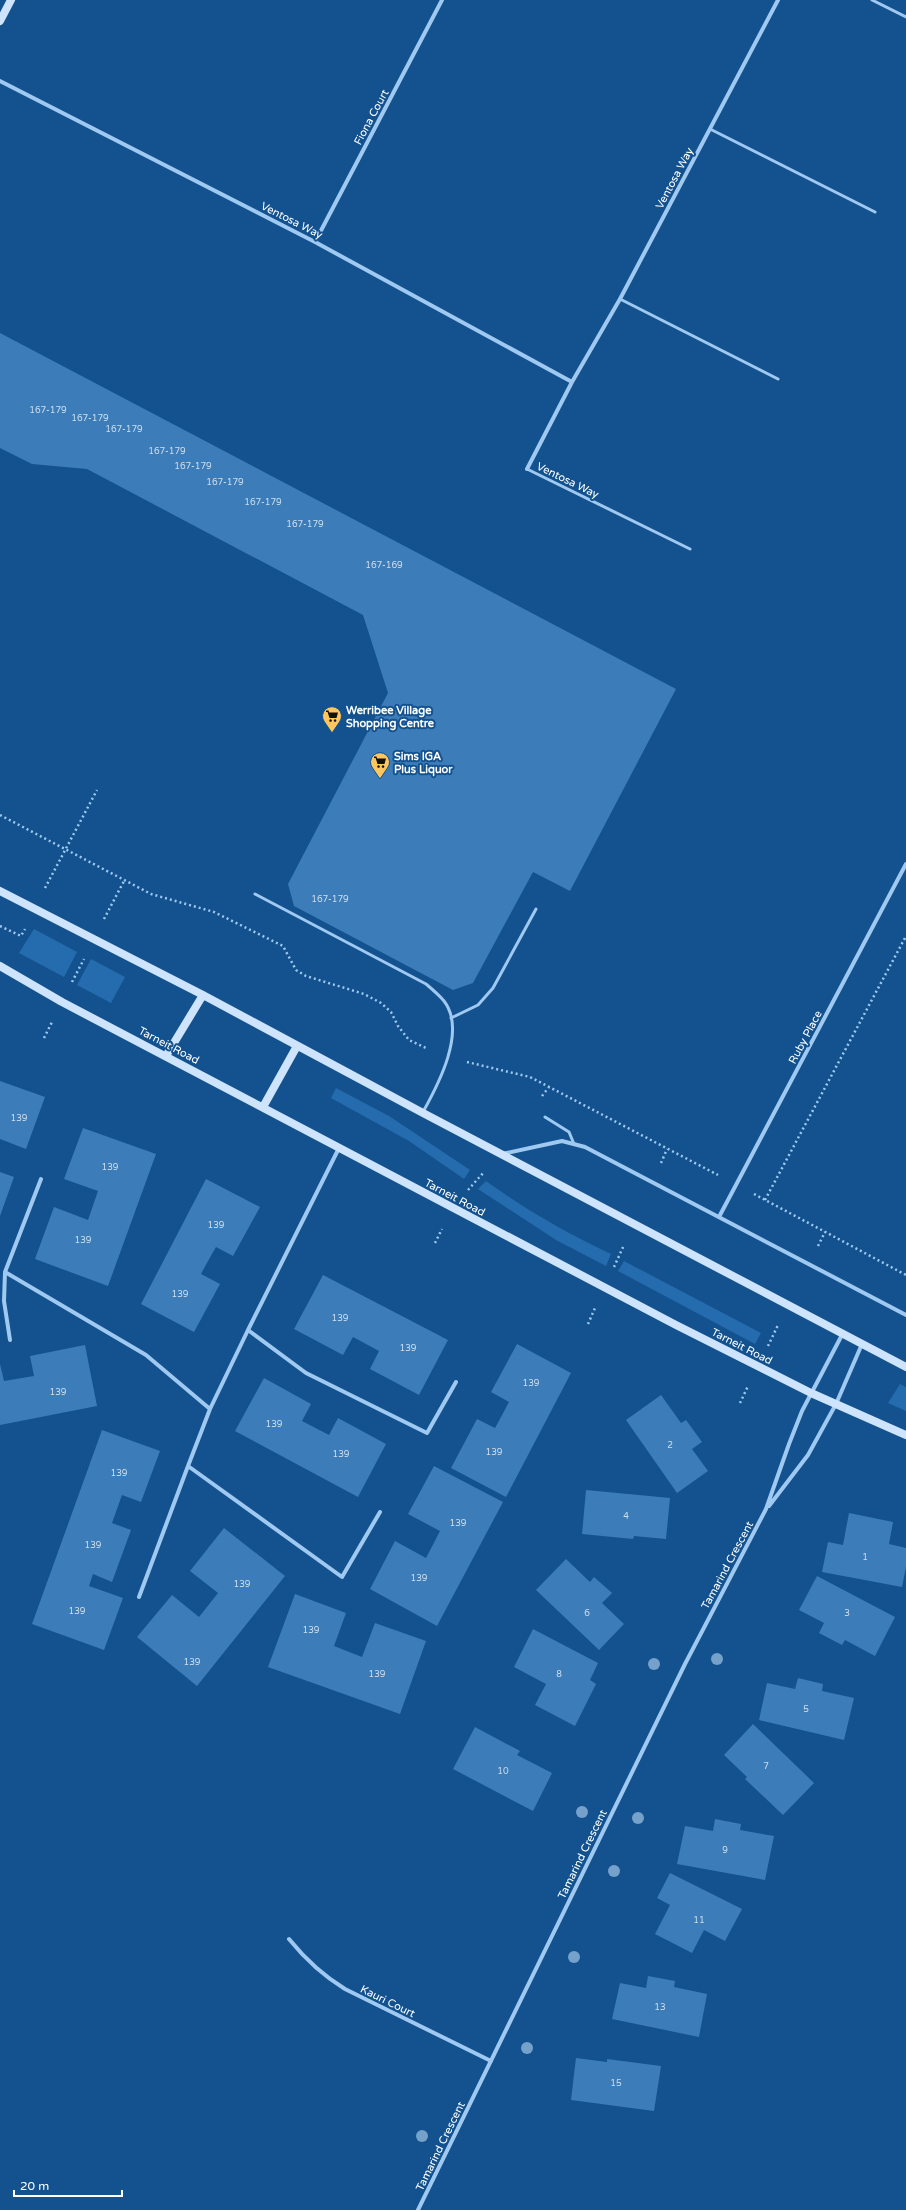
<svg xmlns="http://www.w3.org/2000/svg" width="906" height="2210" font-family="'Varela Round',sans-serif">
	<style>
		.green { fill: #256cae }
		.building { fill: #3c7cb8 }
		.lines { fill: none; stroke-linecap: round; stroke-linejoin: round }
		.path { stroke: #9fc9f1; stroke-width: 2.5; stroke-dasharray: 2 3; stroke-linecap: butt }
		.lane { stroke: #9fc9f1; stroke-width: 3 }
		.street { stroke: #9fc9f1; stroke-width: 4 }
		.secondary { stroke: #cde4fc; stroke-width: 8 }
		.tree { fill: #75a1cb }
		.labels { text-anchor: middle; stroke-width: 4; stroke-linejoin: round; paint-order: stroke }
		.number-label { font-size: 9px; fill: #cedeed }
		.street-label { font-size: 11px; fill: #fff; stroke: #13528f }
		.poi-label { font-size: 11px; font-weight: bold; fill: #fff; stroke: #13528f; text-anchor: start }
	</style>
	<rect width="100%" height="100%" fill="#13528f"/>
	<!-- green -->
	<path class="green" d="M34 929 77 952 64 977 19 953Z
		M91 959 125 977 111 1003 77 985Z
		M336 1088 389 1116 470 1170 464 1179 409 1141 331 1098Z
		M486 1181C528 1211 565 1232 611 1254L606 1266 556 1240 478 1189Z
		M624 1261 761 1333 755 1344 618 1271Z
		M900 1384 906 1387V1411L888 1403Z"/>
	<!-- building -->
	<path class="building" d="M0 333 676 689 570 891 533 872 473 983 453 990 294 906 288 884 388 693 363 615 87 469 32 464 0 448Z
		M0 1081 45 1097 26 1149 0 1139Z
		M83 1128 156 1154 108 1286 35 1259 54 1207 88 1220 98 1191 64 1179Z
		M0 1172 14 1177 0 1216Z
		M206 1179 260 1207 233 1256 216 1247 208 1261 201 1274 220 1284 194 1332 141 1304Z
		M323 1275 448 1340 419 1395 370 1369 379 1351 353 1337 343 1355 294 1329Z
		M517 1344 571 1373 506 1497 451 1468 477 1419 495 1428 501 1417 509 1402 491 1392Z
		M85 1345 97 1406 0 1425V1364L4 1381 34 1376 30 1356Z
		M264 1378 311 1404 302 1421 329 1435 338 1418 386 1444 358 1497 235 1431Z
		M661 1395 681 1423 686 1420 702 1442 692 1449 708 1471 677 1493 626 1420Z
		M102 1430 160 1451 141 1502 122 1495 112 1523 131 1530 112 1582 93 1574 89 1586 123 1598 104 1650 32 1624Z
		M434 1466 503 1502 437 1626 370 1589 395 1541 426 1558 440 1531 408 1514Z
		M586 1490 670 1498 666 1539 634 1536 633 1539 582 1534Z
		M849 1513 893 1522 889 1544 906 1548V1567L902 1587 822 1572 828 1542 843 1545Z
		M224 1528 285 1576 197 1686 137 1637 172 1595 199 1617 218 1593 190 1571Z
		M566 1559 590 1582 594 1577 612 1593 602 1603 624 1624 599 1650 536 1590Z
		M817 1576 895 1617 875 1656 845 1640 842 1645 819 1633 824 1623 799 1610Z
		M295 1594 346 1613 334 1646 362 1657 375 1623 426 1641 400 1714 268 1667Z
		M533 1629 598 1663 590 1680 596 1684 575 1726 535 1705 546 1684 514 1667Z
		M798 1678 823 1684 822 1691 854 1698 844 1740 759 1720 767 1683 795 1689Z
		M753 1724 814 1783 783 1815 745 1779 747 1777 724 1755Z
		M475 1727 520 1751 517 1755 552 1773 533 1811 453 1769Z
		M715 1819 741 1824 740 1830 774 1836 765 1880 677 1864 685 1826 713 1831Z
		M670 1873 742 1909 725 1941 704 1930 692 1953 655 1934 670 1905 657 1898Z
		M648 1976 675 1981 674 1987 707 1994 699 2037 612 2019 620 1983 646 1988Z
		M576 2058 607 2062V2059L661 2066 654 2111 571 2100Z"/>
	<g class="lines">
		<!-- path -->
		<path class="path" d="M0 815 151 894 214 912 283 946 296 970 306 976 364 994 381 1003 391 1012 398 1026 409 1040 428 1049
			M45 888 97 790
			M104 919 124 881
			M0 926 21 936 25 929
			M72 982 84 959
			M44 1038 52 1022
			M467 1062 530 1077 718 1175
			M542 1096 549 1087
			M661 1163 667 1149
			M468 1190 484 1172
			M754 1194 906 1275
			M765 1200 906 936
			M435 1243 442 1229
			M818 1246 825 1232
			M614 1267 624 1245
			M588 1324 595 1308
			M768 1346 778 1325
			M740 1403 748 1386"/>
		<!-- lane -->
		<path class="lane" d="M872 0 906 17
			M710 129 875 212
			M620 299 778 379
			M527 469 690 549
			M255 894 426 984C432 989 439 995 444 1001 467 1031 438 1085 423 1112
			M451 1018 478 1005 493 988 536 909
			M545 1117 569 1132 574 1144"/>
		<!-- street -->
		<path class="street" d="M0 81 315 242 572 382
			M315 242 442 0
			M527 469 572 382 620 299 778 0
			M339 1148 248 1330 306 1373 427 1433 456 1382
			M502 1154 562 1141 585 1147 906 1315
			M41 1179 5 1272 146 1355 210 1409 248 1330
			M719 1217 906 864
			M5 1272 4 1301 10 1340
			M210 1409 188 1466 342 1577 380 1512
			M769 1506 808 1455 836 1404 862 1344
			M139 1597 188 1466
			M289 1939C306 1960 322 1975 345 1989L491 2061
			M418 2210 685 1664 766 1509 789 1444 802 1411 843 1333"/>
		<!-- secondary -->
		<path class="secondary" d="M0 21 11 0
			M0 891 203 995 423 1113 906 1367
			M0 966 62 1002 676 1325 811 1393 906 1435
			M166 1056 203 995
			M263 1107 297 1046"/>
	</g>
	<!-- trees -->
	<g class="tree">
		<circle cx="717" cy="1659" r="6"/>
		<circle cx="654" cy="1664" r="6"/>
		<circle cx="582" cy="1812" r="6"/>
		<circle cx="638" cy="1818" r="6"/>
		<circle cx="614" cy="1871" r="6"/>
		<circle cx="574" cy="1957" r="6"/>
		<circle cx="527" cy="2048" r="6"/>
		<circle cx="422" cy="2136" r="6"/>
	</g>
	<!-- icons -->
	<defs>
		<symbol id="supermarket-pin" viewBox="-11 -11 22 30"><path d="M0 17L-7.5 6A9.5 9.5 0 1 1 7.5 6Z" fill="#ffc65f" stroke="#13528f"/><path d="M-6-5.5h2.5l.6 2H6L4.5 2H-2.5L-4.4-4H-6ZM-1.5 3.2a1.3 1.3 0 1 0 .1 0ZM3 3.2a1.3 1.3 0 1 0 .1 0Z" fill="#111"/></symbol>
	</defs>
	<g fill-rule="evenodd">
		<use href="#supermarket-pin" x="321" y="705" width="22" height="30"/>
		<use href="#supermarket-pin" x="369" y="751" width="22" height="30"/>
	</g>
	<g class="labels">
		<!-- number labels -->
		<g class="number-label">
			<text x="48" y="413">167-179</text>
			<text x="90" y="421">167-179</text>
			<text x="124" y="432">167-179</text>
			<text x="167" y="454">167-179</text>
			<text x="193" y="469">167-179</text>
			<text x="225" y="485">167-179</text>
			<text x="263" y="505">167-179</text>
			<text x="305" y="527">167-179</text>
			<text x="384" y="568">167-169</text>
			<text x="330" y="902">167-179</text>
			<text x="19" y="1121">139</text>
			<text x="110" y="1170">139</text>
			<text x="216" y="1228">139</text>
			<text x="83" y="1243">139</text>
			<text x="180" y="1297">139</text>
			<text x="340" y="1321">139</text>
			<text x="408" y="1351">139</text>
			<text x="531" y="1386">139</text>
			<text x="58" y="1395">139</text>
			<text x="274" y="1427">139</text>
			<text x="670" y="1448">2</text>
			<text x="494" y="1455">139</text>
			<text x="341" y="1457">139</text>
			<text x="119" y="1476">139</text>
			<text x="626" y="1519">4</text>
			<text x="458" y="1526">139</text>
			<text x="93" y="1548">139</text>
			<text x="865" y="1560">1</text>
			<text x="419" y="1581">139</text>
			<text x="242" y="1587">139</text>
			<text x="77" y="1614">139</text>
			<text x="587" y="1616">6</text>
			<text x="847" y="1616">3</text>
			<text x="311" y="1633">139</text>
			<text x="192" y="1665">139</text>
			<text x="377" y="1677">139</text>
			<text x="559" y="1677">8</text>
			<text x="806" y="1712">5</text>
			<text x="766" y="1769">7</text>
			<text x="503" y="1774">10</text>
			<text x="725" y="1853">9</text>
			<text x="699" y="1923">11</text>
			<text x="660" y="2010">13</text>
			<text x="616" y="2086">15</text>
		</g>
		<!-- street labels -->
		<g class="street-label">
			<text transform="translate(371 117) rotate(-62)" y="4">Fiona Court</text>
			<text transform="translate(674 178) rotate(-62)" y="4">Ventosa Way</text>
			<text transform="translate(292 220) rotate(27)" y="4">Ventosa Way</text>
			<text transform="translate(568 480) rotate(26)" y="4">Ventosa Way</text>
			<text transform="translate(805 1037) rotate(-62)" y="4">Ruby Place</text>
			<text transform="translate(169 1045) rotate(28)" y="4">Tarneit Road</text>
			<text transform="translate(455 1197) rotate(28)" y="4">Tarneit Road</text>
			<text transform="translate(742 1346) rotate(27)" y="4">Tarneit Road</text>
			<text transform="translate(727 1565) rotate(-62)" y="4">Tamarind Crescent</text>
			<text transform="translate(582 1854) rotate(-64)" y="4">Tamarind Crescent</text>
			<text transform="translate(388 2001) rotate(26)" y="4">Kauri Court</text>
			<text transform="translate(440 2146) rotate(-64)" y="4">Tamarind Crescent</text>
		</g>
		<!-- poi labels -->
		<g class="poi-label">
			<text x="346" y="714">Werribee Village<tspan x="346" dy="13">Shopping Centre</tspan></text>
			<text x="394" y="760">Sims IGA<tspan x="394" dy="13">Plus Liquor</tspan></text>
		</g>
	</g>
	<!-- scale -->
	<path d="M14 2190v6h108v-6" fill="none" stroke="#ffffff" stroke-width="2"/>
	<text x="20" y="2190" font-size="12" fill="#ffffff" stroke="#13528f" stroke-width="3" paint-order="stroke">20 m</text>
</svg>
